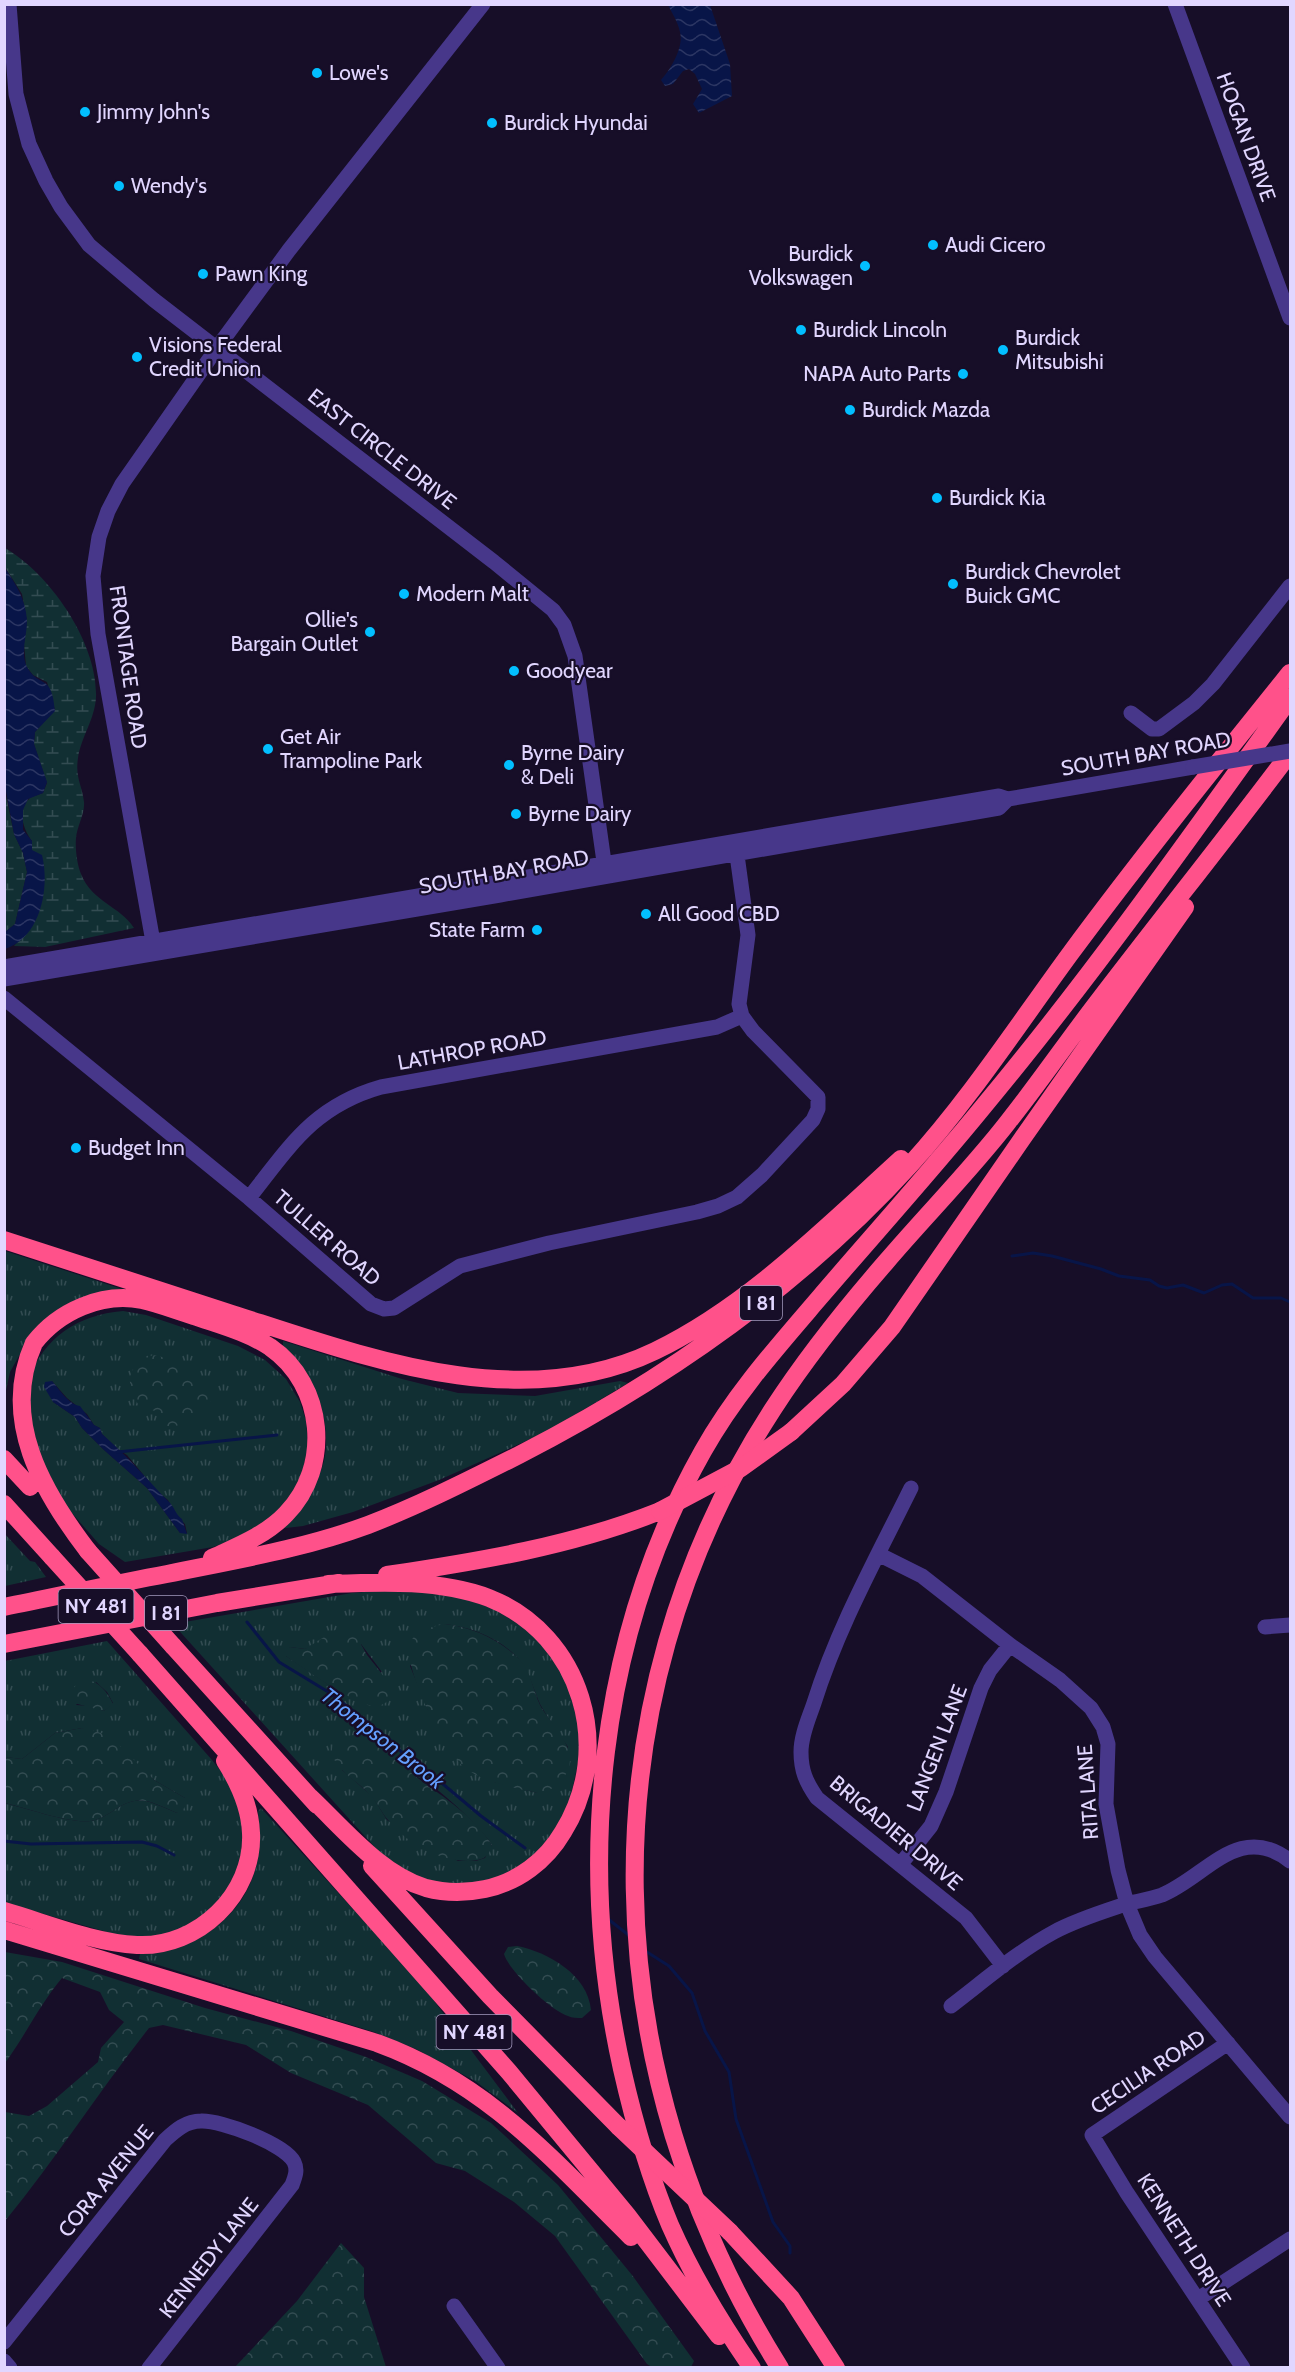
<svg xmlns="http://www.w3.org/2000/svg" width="1295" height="2372" font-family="Cabin,sans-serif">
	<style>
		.grass { fill: url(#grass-tufts); fill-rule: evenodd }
		.forest { fill: url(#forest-crowns) }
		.wetland { fill: url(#wetland-marsh) }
		.water { fill: url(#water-waves) }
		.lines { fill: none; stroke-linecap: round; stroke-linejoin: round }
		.stream { stroke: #081548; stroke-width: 3 }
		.minor { stroke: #47378a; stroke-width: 15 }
		.highway { stroke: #ff518a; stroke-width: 18 }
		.minor-bridge { stroke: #47378a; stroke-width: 15 }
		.highway-bridge { stroke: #ff518a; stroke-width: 18 }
		.poi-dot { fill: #02bfff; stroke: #170e28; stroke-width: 2 }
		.labels { text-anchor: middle; stroke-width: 4.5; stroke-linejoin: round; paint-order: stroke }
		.shield { fill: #170e28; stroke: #a49abe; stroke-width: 1.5 }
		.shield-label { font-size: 20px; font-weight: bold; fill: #e1d6ff }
		.poi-label { font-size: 21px; fill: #e1d6ff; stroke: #170e28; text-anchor: start }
		.street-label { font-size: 21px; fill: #e1d6ff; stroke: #170e28 }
		.water-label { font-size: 22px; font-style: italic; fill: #649fff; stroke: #170e28 }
	</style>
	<defs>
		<pattern id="grass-tufts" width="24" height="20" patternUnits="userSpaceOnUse" patternTransform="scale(1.5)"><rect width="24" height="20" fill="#112f33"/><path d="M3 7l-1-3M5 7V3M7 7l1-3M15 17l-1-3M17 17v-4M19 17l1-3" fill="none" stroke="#334c52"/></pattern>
		<pattern id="forest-crowns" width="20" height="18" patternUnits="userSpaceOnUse" patternTransform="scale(1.5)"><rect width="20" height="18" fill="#112f33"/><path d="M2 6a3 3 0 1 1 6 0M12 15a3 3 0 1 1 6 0" fill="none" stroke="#334c52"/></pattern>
		<pattern id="wetland-marsh" width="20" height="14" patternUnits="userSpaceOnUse" patternTransform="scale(1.5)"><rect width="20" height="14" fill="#112f33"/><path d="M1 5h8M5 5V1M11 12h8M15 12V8" fill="none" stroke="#334c52"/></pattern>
		<pattern id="water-waves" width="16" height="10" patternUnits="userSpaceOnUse" patternTransform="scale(1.5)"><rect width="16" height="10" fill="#081548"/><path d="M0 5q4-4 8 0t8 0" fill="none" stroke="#2c3663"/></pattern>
	</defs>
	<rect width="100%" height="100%" fill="#170e28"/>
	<!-- grass -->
	<path class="grass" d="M5 1251 131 1292 116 1294 24 1347 10 1372 5 1395Z
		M123 1311 146 1315 238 1346 265 1360 286 1379 300 1402 306 1421 308 1445 302 1475 296 1492 258 1531 213 1547 125 1562 99 1544 44 1481 29 1458 27 1381C45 1337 77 1315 123 1311ZM52 1381 67 1398 87 1414 94 1425 100 1428 102 1434 119 1450 127 1455 157 1491 168 1500 176 1515 185 1524 187 1533H180L147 1488 104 1450 82 1428 75 1417 53 1402Z
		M283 1341 402 1379 458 1393 535 1396 620 1381 628 1383 546 1432 439 1480 353 1512 303 1526 277 1529C290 1514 304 1498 315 1482 331 1459 328 1421 317 1396 309 1379 294 1362 283 1346Z
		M4 1533 30 1561 35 1562 46 1577 5 1586Z
		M389 1590 426 1592 461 1598 495 1609 523 1627 548 1650 569 1686 582 1743 568 1810 540 1851 503 1877 475 1883 445 1884 418 1878 381 1854 173 1624 352 1593ZM445 1624C474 1627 512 1643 526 1670 532 1681 535 1693 540 1704 548 1719 559 1733 568 1747L537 1793 494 1782 428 1710 410 1666ZM361 1644 382 1672 341 1693 286 1656 290 1647 305 1649 312 1646ZM342 1770C365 1771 391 1770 412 1775 431 1779 482 1828 492 1845L485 1858 476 1861H458L387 1820 372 1796Z
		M107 1641 212 1760 231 1784 244 1820 243 1849 234 1882 205 1918 159 1939 114 1934 5 1903 4 1803C26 1808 71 1824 91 1821 99 1820 110 1813 116 1809 141 1793 151 1803 177 1813L185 1798 154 1780 131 1759 82 1728 55 1733 22 1759 5 1757V1661ZM96 1682 107 1692 113 1703 104 1711 90 1706 76 1705Z
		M261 1808 423 1986 518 2113 475 2081 416 2049 374 2032 139 1959 140 1954C196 1952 249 1915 258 1857 261 1842 259 1826 258 1811Z"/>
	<!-- forest -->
	<path class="forest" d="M153 1355 180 1361 207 1389 212 1405C201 1423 188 1426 167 1426L156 1411 141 1409C125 1384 124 1367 153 1355Z
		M445 1624C472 1627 499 1639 519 1659 531 1671 533 1690 540 1705 552 1727 583 1751 564 1777 556 1787 549 1792 537 1793 513 1787 484 1783 464 1767 445 1751 402 1667 410 1643 415 1631 433 1626 445 1624Z
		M337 1629C342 1631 349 1633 354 1636 360 1641 363 1648 367 1655 375 1666 408 1698 378 1706 363 1711 300 1666 286 1656V1651L290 1647 305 1649Z
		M87 1679C100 1683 107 1691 113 1704L104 1711 70 1702C71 1690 75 1682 87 1679Z
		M82 1728 109 1735 154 1780 185 1798 187 1802 183 1810 177 1813C152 1803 141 1793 116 1809 110 1813 99 1820 91 1821 71 1824 26 1808 5 1803V1757L22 1759 55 1733Z
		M354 1735C381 1740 395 1760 415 1776 443 1797 473 1815 492 1845 489 1858 481 1861 468 1861 437 1860 408 1844 388 1820 381 1812 377 1802 369 1794 359 1782 330 1767 332 1749 334 1739 345 1737 354 1735Z
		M517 1946C548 1952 588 1975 591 2010L582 2018C578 2018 572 2018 568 2016 550 2010 509 1971 504 1954L508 1947Z
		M5 1952 62 1962 205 2008 291 2031 366 2057 422 2081 491 2123 558 2185 632 2275 694 2361 691 2367H652L647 2364 555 2236 514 2202 465 2171 436 2163 368 2105 291 2073 246 2045 163 2025 149 2028C99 2091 56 2159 5 2221V2112L29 2116 47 2106 98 2062 101 2048 124 2022 109 2010 100 1992 62 1978C40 2004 25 2036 5 2063Z
		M341 2243 364 2268V2297L386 2367H235L297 2301Z"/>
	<!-- wetland -->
	<path class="wetland" d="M5 548C50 574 98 643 96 697 95 719 81 737 78 758 75 778 82 785 84 802 85 814 77 826 76 838 75 847 77 865 81 874 92 902 120 906 134 928L45 947 14 946 29 929 32 841C24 831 16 810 29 799 32 796 39 795 43 793L47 783 34 744 35 732 55 710 47 682 33 675 26 666 24 644 27 621 22 594 5 567Z
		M4 786 14 834 23 853 27 872 15 924 5 932Z"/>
	<!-- water -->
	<path class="water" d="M668 5H710L730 64 732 96 699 113 693 104 702 89 695 74 689 69 683 71 673 84 665 86 661 80C671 69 684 47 680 32 678 22 672 13 668 5Z
		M4 567C16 584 26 600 27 621 27 636 20 653 27 667 39 689 52 672 55 711L35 732 34 744 47 782 43 793 28 799 23 810V830L32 841V850L42 855C50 887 41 938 5 949V932L15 924 27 872 23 853 14 834 5 786Z
		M52 1381C60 1390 68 1404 80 1406L94 1425 100 1428 102 1434C126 1455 146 1478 168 1501 175 1507 175 1514 182 1519L187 1534 180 1533 147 1488 104 1450 82 1428 75 1417 53 1402 44 1387 45 1382Z"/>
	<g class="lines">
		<!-- stream -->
		<path class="stream" d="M1012 1256 1033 1253 1052 1256 1101 1269 1119 1276 1150 1280 1159 1286 1167 1288 1183 1285 1204 1293 1222 1285 1232 1284 1253 1298H1281L1290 1302
			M118 1452 277 1435
			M247 1622 279 1662 330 1693 391 1741 410 1761 437 1779 481 1816 525 1848
			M4 1841 31 1844 142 1842 157 1846 174 1855
			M608 1919 631 1937
			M647 1952 669 1966 692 1993 705 2031 729 2072 736 2119 773 2222 790 2246V2253"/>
		<!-- minor -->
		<path class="minor" d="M9 4 16 94 29 144 46 181 61 207 89 245 154 300 494 562 553 610 564 625 575 656 606 876
			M1175 4 1290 318
			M1131 713 1152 729H1159L1194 703 1213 684 1290 586
			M155 953 98 634 93 576 99 537 108 511 122 484 217 348 289 250 483 4
			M4 967 999 796 1008 799 1193 767
			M4 979 500 895 999 808 1008 799
			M4 998 249 1198 371 1304 384 1309 394 1308 460 1266 549 1243 697 1212 718 1206 737 1197 762 1175 813 1120 818 1109V1097L753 1031 742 1016 739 1004 748 935 737 855
			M249 1198C290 1146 314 1106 381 1087L717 1027 742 1016
			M911 1488C876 1559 838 1627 814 1703 809 1718 801 1735 801 1752 801 1771 806 1782 817 1798L966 1918 1003 1966
			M878 1554 922 1576 1010 1645 1060 1680 1091 1708 1103 1727 1108 1744 1106 1804 1118 1870 1127 1904 1140 1935 1155 1957 1290 2117
			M1265 1627 1290 1625
			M900 1865 931 1826 946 1792 981 1688 990 1670 1010 1645
			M951 2006C984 1981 1017 1952 1054 1932 1076 1920 1102 1912 1126 1904 1138 1901 1150 1899 1162 1895 1206 1877 1239 1821 1290 1861
			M1228 2043 1092 2135 1127 2193 1243 2368
			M1198 2299 1290 2239
			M454 2306 498 2368
			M4 2342 165 2140C176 2130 186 2121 201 2121 221 2120 285 2144 294 2162 298 2170 295 2177 292 2185L149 2368
			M4 2361 10 2368"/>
		<!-- highway -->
		<path class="highway" d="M4 1240C78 1264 152 1288 226 1312 360 1355 518 1417 655 1351 748 1306 825 1228 901 1159
			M791 1432 843 1384 892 1327 1022 1139 1185 907
			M4 1459 30 1487
			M4 1504 52 1557
			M88 1551C42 1491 0 1419 34 1343 59 1311 102 1292 142 1300 160 1304 177 1311 194 1316 220 1325 247 1332 270 1347 325 1385 332 1467 286 1514 266 1535 238 1546 212 1558
			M387 1575C480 1561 572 1546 660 1511
			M4 1607C59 1596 113 1584 167 1574 235 1560 303 1549 368 1525 420 1505 469 1480 519 1455 665 1380 799 1287 910 1165 969 1100 1018 1025 1070 954 1141 858 1216 765 1290 673
			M4 1644 217 1603 339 1583
			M173 1646 317 1805
			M140 1654 509 2072 627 2215 719 2336
			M310 1797C344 1829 380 1874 426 1888 445 1893 466 1893 485 1889 518 1882 546 1861 563 1832 615 1749 582 1635 489 1598 439 1579 380 1582 328 1584
			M372 1866 490 1996 619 2127
			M4 1911C46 1923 94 1943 137 1945 198 1948 254 1894 251 1833 250 1806 239 1783 225 1761
			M4 1930 377 2043C487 2083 550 2157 631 2237
			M730 2232 791 2298 836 2368
			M752 2368C721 2323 692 2275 670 2225 649 2175 634 2122 622 2069 576 1862 598 1637 703 1451 735 1394 778 1346 820 1297 874 1234 930 1172 983 1107 1092 976 1191 836 1290 698
			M780 2368C594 2072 581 1705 773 1409 806 1358 846 1308 886 1262 926 1215 970 1171 1008 1122 1039 1083 1067 1042 1097 1003 1161 919 1227 837 1290 753"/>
		<!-- minor-bridge -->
		<path class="minor-bridge" d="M1193 767 1290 751"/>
		<!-- highway-bridge -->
		<path class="highway-bridge" d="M660 1511 741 1468 791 1432
			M88 1551 173 1646
			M52 1557 140 1654
			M619 2127 730 2232"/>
	</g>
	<!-- markers -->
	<g class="poi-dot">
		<circle cx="317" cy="73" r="6"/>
		<circle cx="85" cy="112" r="6"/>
		<circle cx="492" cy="123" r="6"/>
		<circle cx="119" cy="186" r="6"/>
		<circle cx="933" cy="245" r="6"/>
		<circle cx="865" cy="266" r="6"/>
		<circle cx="203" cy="274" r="6"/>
		<circle cx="801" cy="330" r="6"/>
		<circle cx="1003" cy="350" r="6"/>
		<circle cx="137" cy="357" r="6"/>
		<circle cx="963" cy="374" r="6"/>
		<circle cx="850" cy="410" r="6"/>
		<circle cx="937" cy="498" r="6"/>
		<circle cx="953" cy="584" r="6"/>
		<circle cx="404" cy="594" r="6"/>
		<circle cx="370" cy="632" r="6"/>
		<circle cx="514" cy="671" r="6"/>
		<circle cx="268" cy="749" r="6"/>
		<circle cx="509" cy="765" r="6"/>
		<circle cx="516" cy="814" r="6"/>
		<circle cx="646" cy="914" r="6"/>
		<circle cx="537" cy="930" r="6"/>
		<circle cx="76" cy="1148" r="6"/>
	</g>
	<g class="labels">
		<!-- shield labels -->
		<g class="shield">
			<rect x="740" y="1286" width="42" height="34" rx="4.5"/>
			<rect x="58.5" y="1589" width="75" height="34" rx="4.5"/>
			<rect x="145" y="1596" width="42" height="34" rx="4.5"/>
			<rect x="436.5" y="2015" width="75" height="34" rx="4.5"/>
		</g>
		<g class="shield-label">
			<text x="761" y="1310">I 81</text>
			<text x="96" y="1613">NY 481</text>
			<text x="166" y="1620">I 81</text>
			<text x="474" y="2039">NY 481</text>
		</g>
		<!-- poi labels -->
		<g class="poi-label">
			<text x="329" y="80">Lowe's</text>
			<text x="97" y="119">Jimmy John's</text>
			<text x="504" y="130">Burdick Hyundai</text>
			<text x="131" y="193">Wendy's</text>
			<text x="945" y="252">Audi Cicero</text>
			<text x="853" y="261" text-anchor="end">Burdick<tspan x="853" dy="24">Volkswagen</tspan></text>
			<text x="215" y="281">Pawn King</text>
			<text x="813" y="337">Burdick Lincoln</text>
			<text x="1015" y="345">Burdick<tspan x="1015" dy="24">Mitsubishi</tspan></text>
			<text x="149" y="352">Visions Federal<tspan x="149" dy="24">Credit Union</tspan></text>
			<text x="951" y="381" text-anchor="end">NAPA Auto Parts</text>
			<text x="862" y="417">Burdick Mazda</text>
			<text x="949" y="505">Burdick Kia</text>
			<text x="965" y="579">Burdick Chevrolet<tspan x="965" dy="24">Buick GMC</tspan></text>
			<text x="416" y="601">Modern Malt</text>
			<text x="358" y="627" text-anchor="end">Ollie's<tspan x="358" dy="24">Bargain Outlet</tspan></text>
			<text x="526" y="678">Goodyear</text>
			<text x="280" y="744">Get Air<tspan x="280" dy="24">Trampoline Park</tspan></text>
			<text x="521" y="760">Byrne Dairy<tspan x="521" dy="24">&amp; Deli</tspan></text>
			<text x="528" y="821">Byrne Dairy</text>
			<text x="658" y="921">All Good CBD</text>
			<text x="525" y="937" text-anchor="end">State Farm</text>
			<text x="88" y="1155">Budget Inn</text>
		</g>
		<!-- street labels -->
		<g class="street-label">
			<text transform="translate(1246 137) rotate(70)" y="7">HOGAN DRIVE</text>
			<text transform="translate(382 449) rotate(38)" y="7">EAST CIRCLE DRIVE</text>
			<text transform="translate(128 667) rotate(82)" y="7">FRONTAGE ROAD</text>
			<text transform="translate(1146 754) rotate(-10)" y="7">SOUTH BAY ROAD</text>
			<text transform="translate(504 872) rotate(-10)" y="7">SOUTH BAY ROAD</text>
			<text transform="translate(472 1050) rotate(-10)" y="7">LATHROP ROAD</text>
			<text transform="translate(327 1238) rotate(41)" y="7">TULLER ROAD</text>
			<text transform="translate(937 1748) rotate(-69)" y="7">LANGEN LANE</text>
			<text transform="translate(1088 1792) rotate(-94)" y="7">RITA LANE</text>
			<text transform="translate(896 1833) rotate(40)" y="7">BRIGADIER DRIVE</text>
			<text transform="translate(1148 2072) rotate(-34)" y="7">CECILIA ROAD</text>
			<text transform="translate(106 2181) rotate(-51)" y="7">CORA AVENUE</text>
			<text transform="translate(1184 2240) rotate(57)" y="7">KENNETH DRIVE</text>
			<text transform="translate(209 2258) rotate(-52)" y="7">KENNEDY LANE</text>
		</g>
		<!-- water labels -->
		<g class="water-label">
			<text transform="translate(383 1738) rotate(38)" y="8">Thompson Brook</text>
		</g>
	</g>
	<!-- border -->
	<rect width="1295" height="2372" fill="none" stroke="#e1d6ff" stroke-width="12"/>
</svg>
